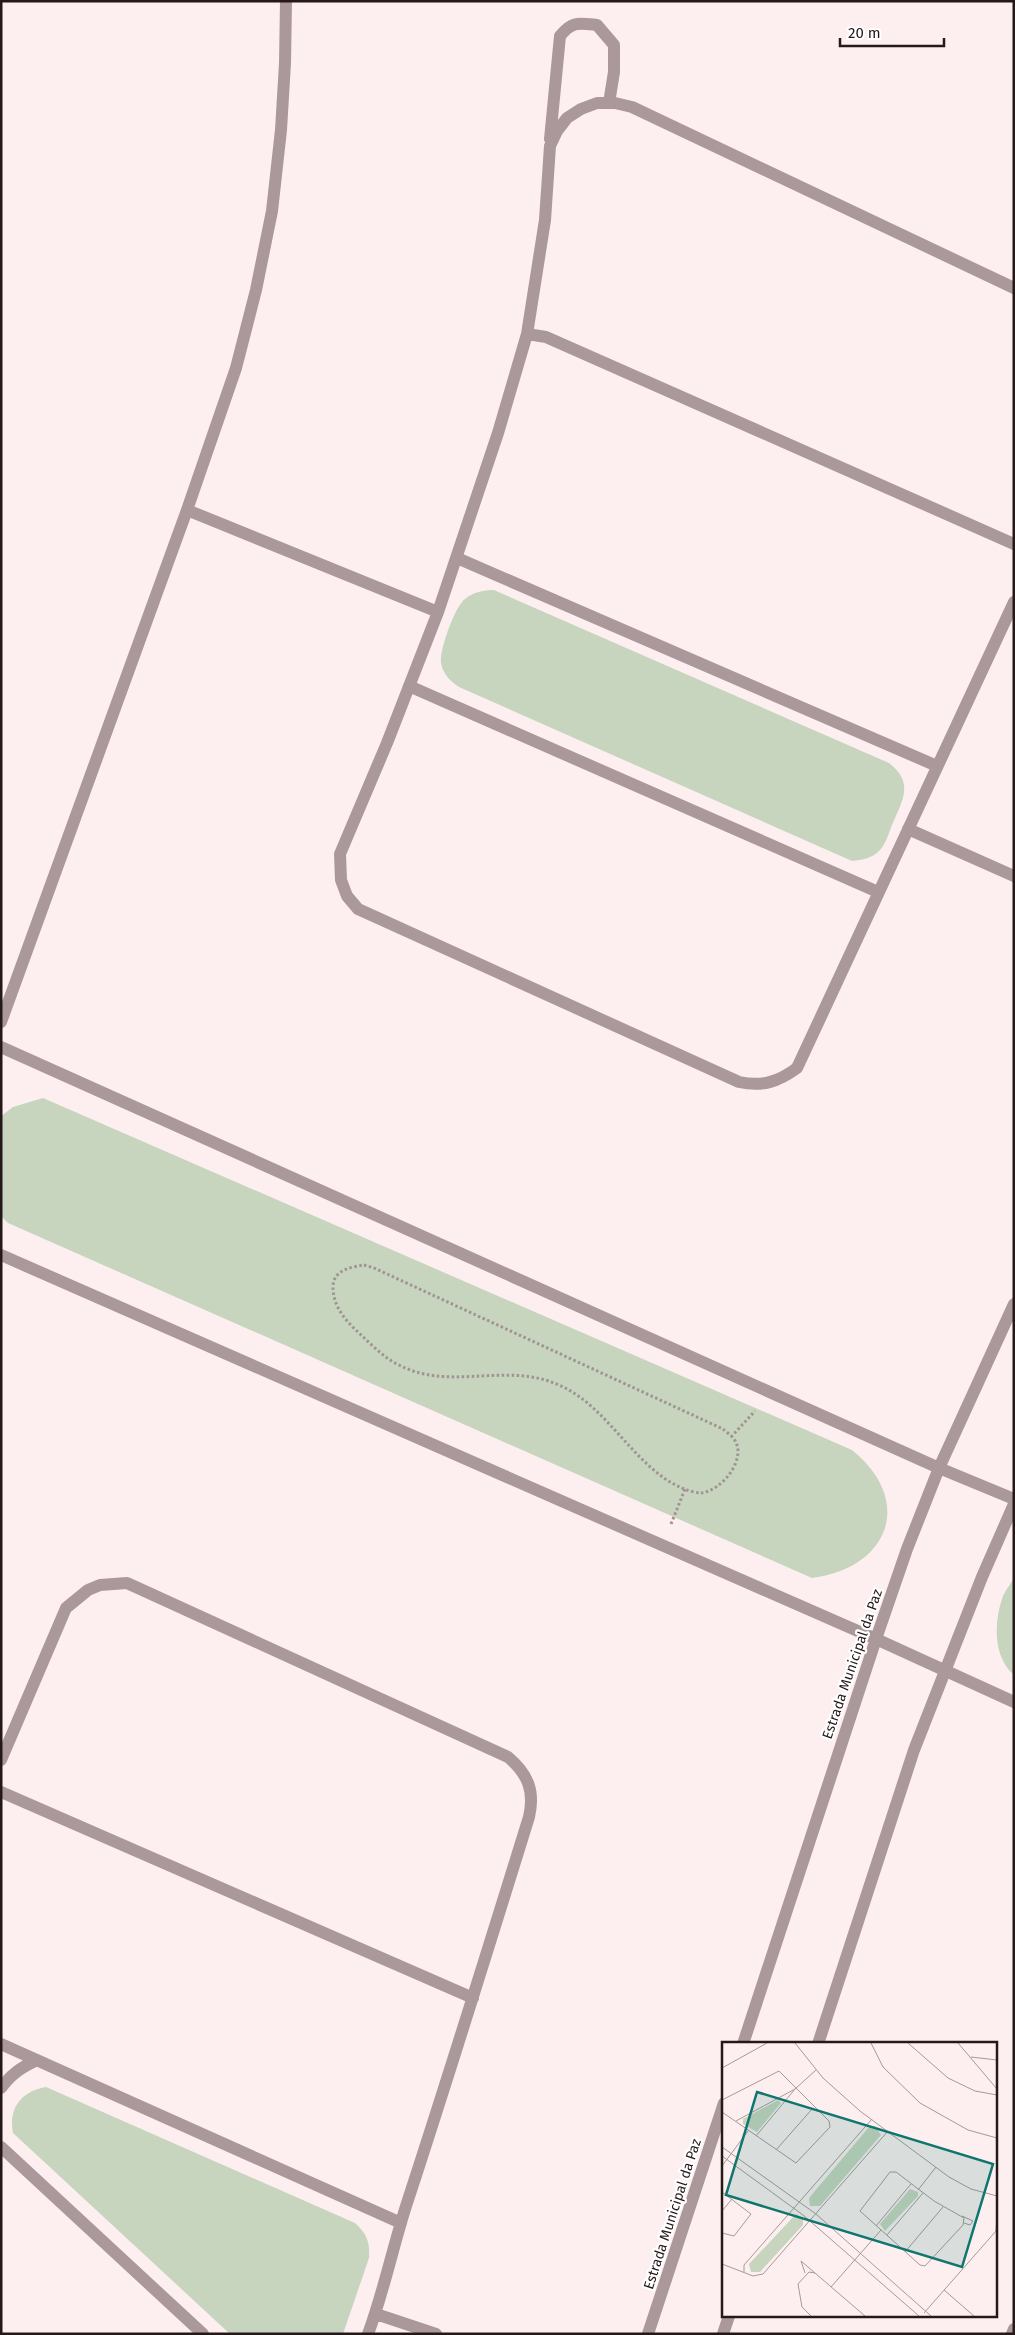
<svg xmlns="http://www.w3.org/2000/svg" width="1015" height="2335" font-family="'Fira Sans',sans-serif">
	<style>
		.green { fill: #c7d5bf }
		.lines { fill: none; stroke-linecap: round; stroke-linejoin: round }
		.path { stroke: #a09394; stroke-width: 3; stroke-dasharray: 2.5 2.5; stroke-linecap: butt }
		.minor { stroke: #ab989a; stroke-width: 12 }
		.labels { text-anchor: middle; stroke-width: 4.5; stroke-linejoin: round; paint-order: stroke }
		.street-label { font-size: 14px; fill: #241819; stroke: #fff }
		.inset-road { fill: none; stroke: #a6999a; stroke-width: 1 }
		.view { fill: #0f766e; fill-opacity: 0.15; stroke: #0f766e; stroke-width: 2.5 }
		.inset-edge { fill: none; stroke: #241819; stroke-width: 2.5 }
	</style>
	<rect width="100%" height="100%" fill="#fdeff0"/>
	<!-- green -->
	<path class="green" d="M494 590 889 763C915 783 902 801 892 825 889 832 886 844 880 850 873 858 862 860 852 861L459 687C450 681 443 674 441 663 439 651 455 606 465 599 473 592 484 590 494 590Z
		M43 1098 852 1450C915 1501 889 1568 812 1578L8 1223 1 1216V1116L13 1107Z
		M1014 1578V1675C993 1657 994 1623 1002 1599 1004 1592 1010 1585 1014 1578Z
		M46 2087 355 2223C367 2234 370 2242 369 2258L343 2334H230L13 2133C8 2108 22 2091 46 2087Z"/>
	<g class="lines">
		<!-- path -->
		<path class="path" d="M364 1265 374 1268 723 1429C726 1432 731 1435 734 1439 748 1458 722 1491 701 1493 697 1493 691 1491 687 1490 636 1472 610 1407 559 1385 505 1361 451 1392 399 1365 384 1358 372 1345 360 1334 346 1321 333 1307 333 1287 333 1270 351 1267 364 1265Z
			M731 1437 755 1411
			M671 1524 685 1489"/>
		<!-- minor -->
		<path class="minor" d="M550 139 560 36C572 21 578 23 597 25L614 45V72L609 103
			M1014 288 632 107 615 103H597L581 109 567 118 557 131 550 146 545 220 527 334 498 433 438 612 387 743 340 854 341 880 347 896 358 909 739 1082C762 1087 778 1082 797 1068L1014 602
			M527 334 546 337 1014 544
			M187 510 438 612
			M457 558 937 766
			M409 686 878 892
			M908 829 1014 876
			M1 1022 187 510 236 368 256 290 272 211 281 130 285 63 286 1
			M1 1047 939 1468 1014 1499
			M1 1255 876 1639 1014 1702
			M1 1760 66 1608 88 1590 100 1585 127 1583 508 1757C528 1774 535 1791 529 1817 489 1946 449 2075 407 2203 393 2246 384 2291 368 2334
			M1 1792 473 1998
			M1 2044 401 2223
			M743 2044 876 1639 907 1549 939 1468 1014 1304
			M818 2044 914 1750 982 1577 1014 1504
			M1 2088C11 2074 22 2067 37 2060
			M1 2147 203 2334
			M376 2314 436 2334
			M648 2334 724 2103
			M723 2334 729 2316
			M1012 2334 1014 2329"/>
	</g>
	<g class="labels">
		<!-- street labels -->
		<g class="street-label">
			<text transform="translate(852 1664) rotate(-71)" y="5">Estrada Municipal da Paz</text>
			<text transform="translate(672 2214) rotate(-72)" y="5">Estrada Municipal da Paz</text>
		</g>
	</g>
	<!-- overview -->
	<g transform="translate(722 2042)">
		<rect width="275" height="275" fill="#fdeff0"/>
		<path d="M56 58 59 61 35 90 21 82V77ZM153 84 159 93 98 164H88L87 156 147 85ZM188 147 196 150V154L163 189 158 182ZM74 172 81 177V183L38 230H29L27 222Z" fill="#c7d5bf"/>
		<path class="inset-road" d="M73 1 101 36 138 69 227 135 249 147 275 154M149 1 161 25 198 61 246 88 275 96M186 1 226 36 253 49 275 53M236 1 275 47M249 15 275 18M0 26 45 1M0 58 57 29 107 79 108 85 74 121 0 70M14 79 73 47M34 94 73 47 94 28M0 105 94 172 209 274M54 108 91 66M0 114 81 173 197 274M0 124 26 89M168 130H174L212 159 242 176 241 183 203 224 198 223 138 169ZM196 148 214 125M0 150 29 172 12 194 0 191M0 169 10 157M240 174 251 179 248 183 242 181M154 184 189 142M165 193 201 151M183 210 221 165M0 222 31 234 41 232 166 89M22 230V223L150 77M83 231 79 219 93 231M109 245 159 188M222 248 252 274M202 271 274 189 275 176M89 274 80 265 76 242 87 230 93 231 143 274"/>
		<path class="view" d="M35 50 271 122 240 225 4 153Z"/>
		<rect width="275" height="275" class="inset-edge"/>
	</g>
	<!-- border -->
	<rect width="1015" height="2335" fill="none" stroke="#241819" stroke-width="5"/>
	<!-- scale -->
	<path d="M840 38v8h104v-8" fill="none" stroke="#241819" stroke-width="2.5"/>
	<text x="848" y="38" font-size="15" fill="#241819" stroke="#ffffff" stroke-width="4" paint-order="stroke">20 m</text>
</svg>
